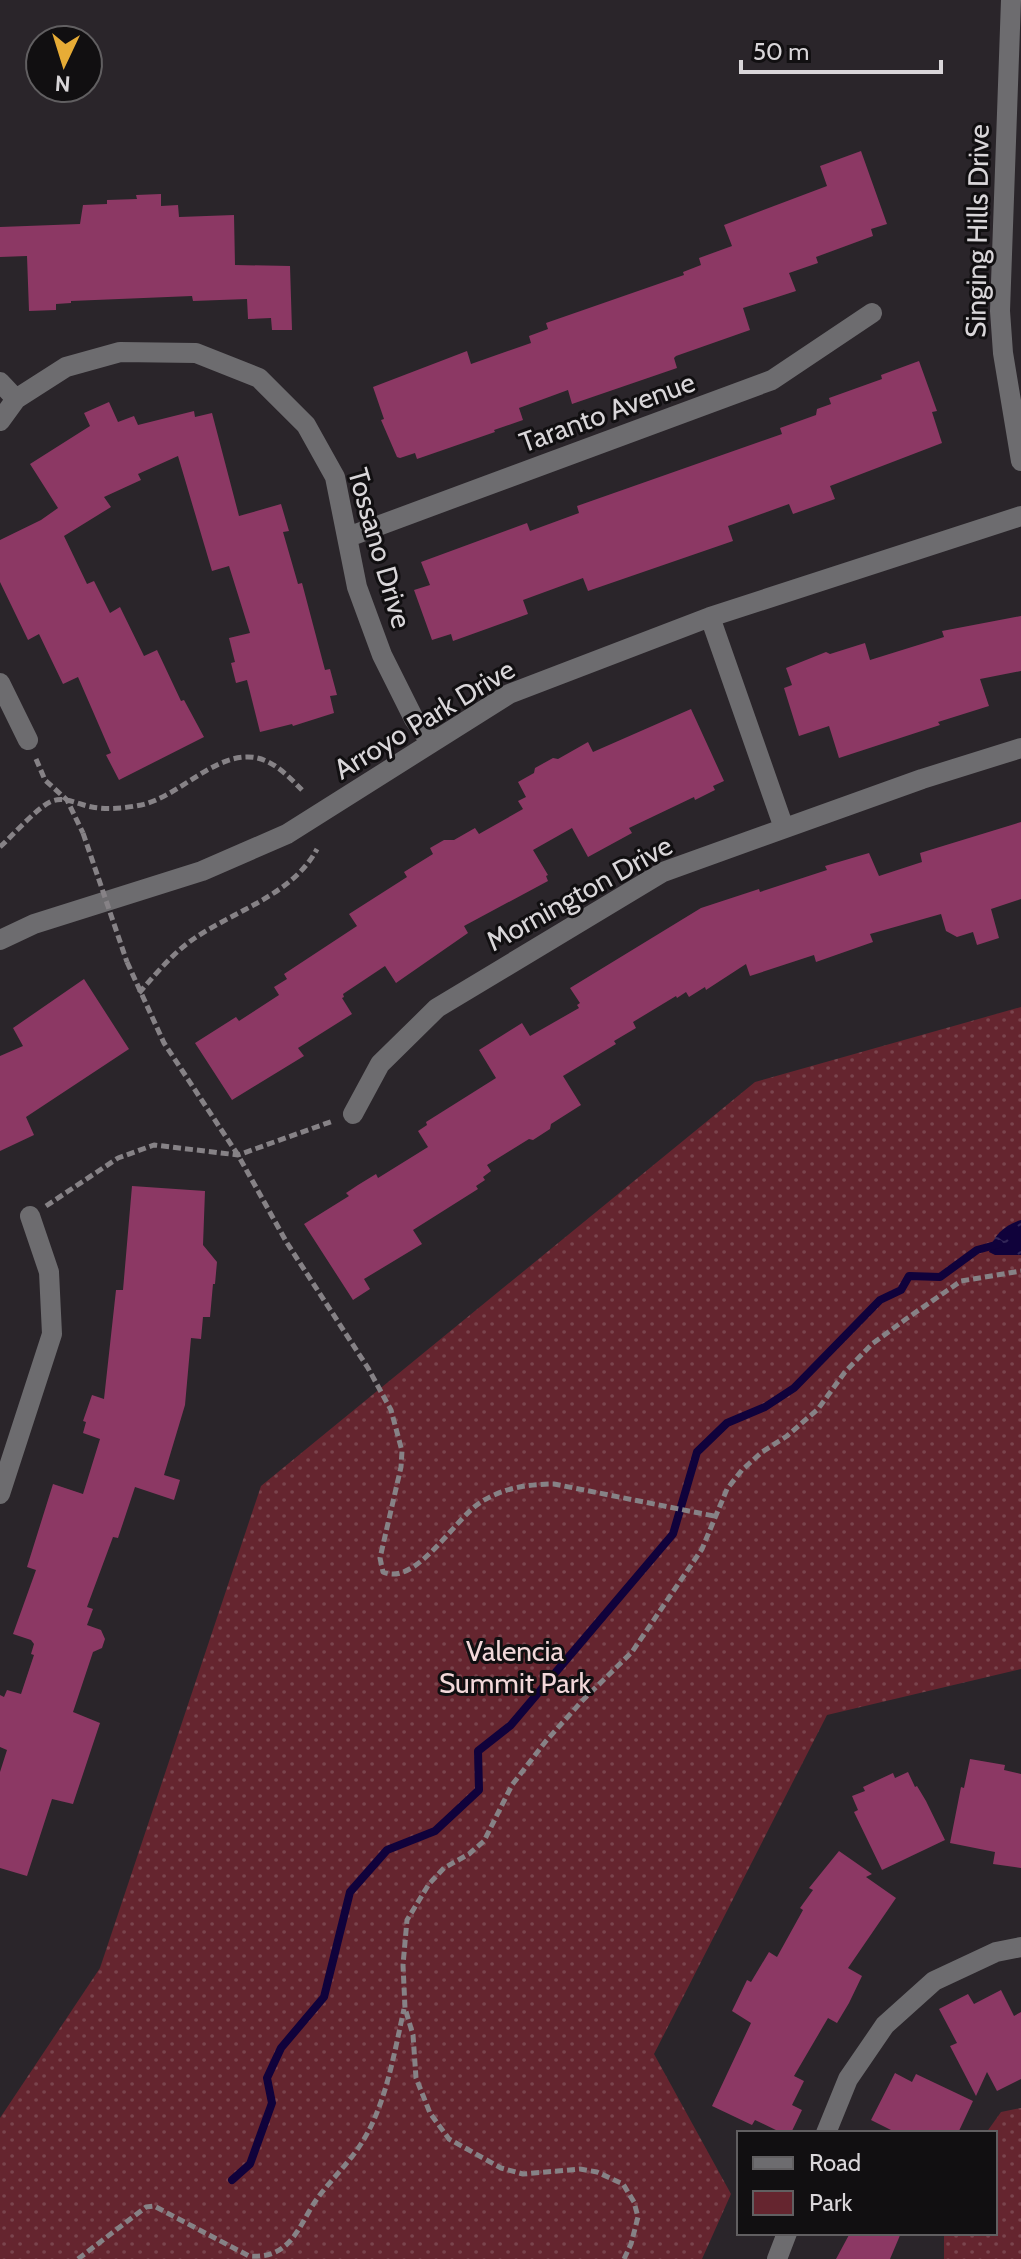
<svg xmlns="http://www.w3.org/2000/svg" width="1021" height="2259" font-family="Cabin,sans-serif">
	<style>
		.green { fill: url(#green-dots) }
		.water { fill: url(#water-ripples) }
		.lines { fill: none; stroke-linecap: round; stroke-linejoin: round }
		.stream { stroke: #10023b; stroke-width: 8 }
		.building { fill: #8c3864 }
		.path { stroke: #868286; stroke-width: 5; stroke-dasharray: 8 4; stroke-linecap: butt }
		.minor { stroke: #6d6c6f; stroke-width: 20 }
		.path-bridge { stroke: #868286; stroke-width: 5; stroke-dasharray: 8 4; stroke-linecap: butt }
		.labels { text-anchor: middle; stroke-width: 6; stroke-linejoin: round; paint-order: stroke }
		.street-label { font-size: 28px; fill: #d9d6d9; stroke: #110f11 }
		.park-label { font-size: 28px; fill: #f3d8da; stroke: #110f11 }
	</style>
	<defs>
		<pattern id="green-dots" width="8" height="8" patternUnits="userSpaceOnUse" patternTransform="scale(2)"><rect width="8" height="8" fill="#65252f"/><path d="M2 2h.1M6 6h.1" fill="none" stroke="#7a444d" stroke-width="1.8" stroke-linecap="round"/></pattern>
		<pattern id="water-ripples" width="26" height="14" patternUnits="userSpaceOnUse" patternTransform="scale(2)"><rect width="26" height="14" fill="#10023b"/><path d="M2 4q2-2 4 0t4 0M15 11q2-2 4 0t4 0" fill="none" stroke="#322657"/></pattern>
	</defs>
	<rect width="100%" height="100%" fill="#2a252a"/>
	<!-- green -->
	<path class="green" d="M1021 1007V1669L827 1715 654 2054 731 2194 702 2259H0V2118L100 1968 261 1486 755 1082Z
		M1021 2108V2259H944V2233H995V2133H986L1001 2112Z"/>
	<!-- water -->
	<path class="water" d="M1021 1220V1255H995L989 1252C993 1235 1005 1225 1021 1220Z"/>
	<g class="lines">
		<!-- stream -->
		<path class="stream" d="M232 2180 250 2164 272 2103 267 2078 281 2048 324 1997 350 1892 387 1850 435 1831 479 1790 478 1751 511 1725 673 1534 697 1452 727 1423 765 1407 794 1388 880 1300 901 1290 909 1276 940 1277 977 1250 999 1244"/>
	</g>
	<!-- building -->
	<path class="building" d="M861 151 887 224 871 229 873 236 816 257 818 263 789 273 796 291 743 308 750 330 676 356 674 358 677 368 572 404 568 390 519 408 523 420 494 430 495 432 417 459 415 453 400 458 397 457 381 420 384 419 373 387 467 351 471 364 531 343 529 336 548 329 546 323 684 275 683 272 701 265 699 258 732 246 724 225 827 186 820 166Z
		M161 194V206L178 205 179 217 234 215 235 265 290 266 292 330H272L271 318 248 319 247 299 193 301 192 296 71 301V303L56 304V310L29 311 27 256 0 257V227L80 224 83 205 107 204V200L137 199 136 195Z
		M919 361 937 411 932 412 942 443 830 486 835 499 793 514 789 504 728 526 733 541 588 591 583 578 523 600 528 614 453 641 451 634 432 640 414 590 430 585 421 562 527 523 530 531 579 513 577 506 782 434 780 428 816 415 817 409 831 404 829 398 882 379 881 375Z
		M109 402 118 422 134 416 138 425 194 411 195 417 212 413 239 516 281 504 289 531 283 532 298 584 302 583 325 670 330 669 337 695 330 696 334 713 293 726 292 724 260 732 247 680 236 683 231 663 235 662 229 638 250 633 229 566 212 571 178 456 138 474 141 480 104 497 111 507 64 536 87 584 94 581 110 613 120 607 144 656 157 650 181 701 184 700 204 737 119 780 106 755 111 753 78 677 63 684 39 634 28 640 0 582V540L41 520 58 508 30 464 90 426 84 413Z
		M1021 616V671L980 679 989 706 938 722 940 725 839 758 829 726 799 736 784 688 792 685 786 668 826 652 830 654 865 643 870 660 944 637 942 631Z
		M691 709 724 781 713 786 715 790 695 800 694 797 629 828 632 833 588 857 572 828 533 850 548 875 546 876 548 881 464 926 468 933 396 983 385 966 343 994 344 997 342 998 352 1014 298 1048 304 1056 232 1100 195 1043 236 1017 239 1021 279 995 274 987 287 979 284 974 357 926 349 914 407 877 404 872 433 854 430 848 444 840H454L475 828 479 834 523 809 518 801 526 797 518 782 534 773 535 768 553 758 558 759 588 742 593 752Z
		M1021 822V899L991 909 999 938 977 945 973 932 957 937 946 931 941 914 870 934 873 942 816 962 814 955 750 976 746 964 706 990 705 987 689 997 686 992 677 998 676 996 633 1022 636 1028 614 1041 616 1044 563 1076 581 1105 551 1124 550 1129 533 1140 529 1139 487 1165 491 1171 483 1177 485 1180 476 1186 478 1189 413 1230 422 1244 364 1279 370 1289 353 1300 304 1224 349 1196 346 1193 358 1185 376 1174 378 1178 428 1147 418 1131 427 1125 426 1122 496 1078 479 1050 522 1023 530 1036 579 1008 577 1005 580 1003 570 988 701 908 759 889 760 892 827 870 825 866 869 853 879 876 922 862 920 853Z
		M84 979 129 1049 26 1117 34 1135 0 1151V1056L23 1046 13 1028Z
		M132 1186 205 1191 203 1245 217 1262 215 1284H213L210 1317H203L201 1339 191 1338 185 1405 164 1475 180 1480 174 1500 135 1487 118 1538 113 1537 87 1607 93 1609 87 1625 101 1630 105 1639 102 1648 93 1652 73 1712 100 1723 73 1804 52 1799 27 1876 0 1868V1772L7 1750 0 1747V1695L4 1697 7 1690 21 1694 34 1655 31 1654 34 1644 31 1640 13 1634 36 1570 27 1567 53 1484 83 1494 100 1439 83 1433 86 1422 83 1421 92 1395 104 1399 116 1290H123Z
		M970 1759 1005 1765 1004 1770 1021 1774V1868L993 1864 995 1852 950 1843 961 1787 964 1788Z
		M908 1772 915 1787 917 1786 926 1801 945 1840 882 1870 854 1812 858 1810 852 1796 865 1791 863 1787 893 1773 895 1778Z
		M839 1851 872 1874 866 1877 896 1898 848 1968 862 1976 849 2003 837 2023 828 2018 794 2076 804 2081 792 2105 802 2110 791 2133H782L755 2120 752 2125 712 2106 751 2023 732 2011 747 1980 751 1982 769 1952 777 1957 803 1910 800 1908 813 1890 809 1888Z
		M1001 1990 1014 2016 1021 2012V2079L997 2091 987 2072 976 2096 950 2046 957 2043 939 2009 968 1994 974 2004Z
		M895 2073 912 2082 916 2074 973 2101 958 2133H897L871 2120Z
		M850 2233H901L890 2259H836Z"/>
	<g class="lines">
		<!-- path -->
		<path class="path" d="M36 759 45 780 67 800 83 833
			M0 847C13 835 36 809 50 802 64 795 79 805 92 807 108 810 125 808 141 805 177 797 210 758 246 757 270 756 287 775 302 790
			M127 962 164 1043 238 1155 287 1243 368 1368 391 1410 402 1451 401 1467 380 1558 383 1572C416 1587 455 1518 481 1502 503 1488 528 1484 554 1484L714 1516
			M139 993C155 975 172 954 192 940 233 911 293 895 317 849
			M46 1206 118 1158 154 1145 238 1155 333 1121
			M78 2259 146 2207 154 2206 249 2256C286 2259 296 2234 311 2208 325 2185 346 2167 361 2144 386 2105 394 2054 404 2009
			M624 2259 631 2244 638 2217 634 2202 623 2184 597 2172 580 2169 523 2174 501 2168 449 2139 430 2113 416 2078 413 2035 405 2008 403 1965 407 1920 429 1884 444 1868 469 1854 484 1841 512 1785 546 1741 582 1701 632 1652 702 1549 727 1489 742 1470 762 1452 787 1436 818 1409 845 1372 872 1344 906 1319 961 1281 1021 1271"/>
		<!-- minor -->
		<path class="minor" d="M1011 0 1000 311 1003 353 1021 461
			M0 382 16 399
			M0 421 16 399 66 367 120 352 196 353 259 378 306 425 335 477 357 587 382 655 414 719 431 743
			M348 537 772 380 872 313
			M710 617 784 828
			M0 683 28 740
			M0 940 34 924 202 871 287 834 509 694 710 617 1021 516
			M353 1114 380 1064 437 1008 663 872 922 779 1021 748
			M0 1494 52 1334 49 1272 30 1216
			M826 2133 848 2079 885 2025 934 1981 996 1952 1021 1947
			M777 2259 787 2233"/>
		<!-- path-bridge -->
		<path class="path-bridge" d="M83 833 127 962"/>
	</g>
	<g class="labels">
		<!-- street labels -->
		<g class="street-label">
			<text transform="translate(977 231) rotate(-89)" y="10">Singing Hills Drive</text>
			<text transform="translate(607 412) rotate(-20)" y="10">Taranto Avenue</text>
			<text transform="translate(380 548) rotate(74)" y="10">Tossano Drive</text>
			<text transform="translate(424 719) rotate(-31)" y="10">Arroyo Park Drive</text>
			<text transform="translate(579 893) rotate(-29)" y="10">Mornington Drive</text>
		</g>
		<!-- park labels -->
		<g class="park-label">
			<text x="515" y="1661">Valencia<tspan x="515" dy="32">Summit Park</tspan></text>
		</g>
	</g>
	<!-- legend -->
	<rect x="737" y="2131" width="260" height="104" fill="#110f11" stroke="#615f61" stroke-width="2"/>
	<rect x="753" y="2157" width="40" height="12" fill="#6d6c6f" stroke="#615f61" stroke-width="2"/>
	<text x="809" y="2171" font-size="24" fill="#d9d6d9">Road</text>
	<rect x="753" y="2191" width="40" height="24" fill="#65252f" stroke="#615f61" stroke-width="2"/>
	<text x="809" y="2211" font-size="24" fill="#d9d6d9">Park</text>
	<!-- north arrow -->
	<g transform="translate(64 64) rotate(184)"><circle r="38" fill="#110f11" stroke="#615f61" stroke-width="2"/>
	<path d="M0-6L14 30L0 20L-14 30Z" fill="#e7ac36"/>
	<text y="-12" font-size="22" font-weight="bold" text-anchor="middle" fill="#d9d6d9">N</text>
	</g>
	<!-- scale -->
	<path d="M741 60v12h200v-12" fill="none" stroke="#d9d6d9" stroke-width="4"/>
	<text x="753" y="60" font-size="24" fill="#d9d6d9" stroke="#110f11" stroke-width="6" paint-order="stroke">50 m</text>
</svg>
